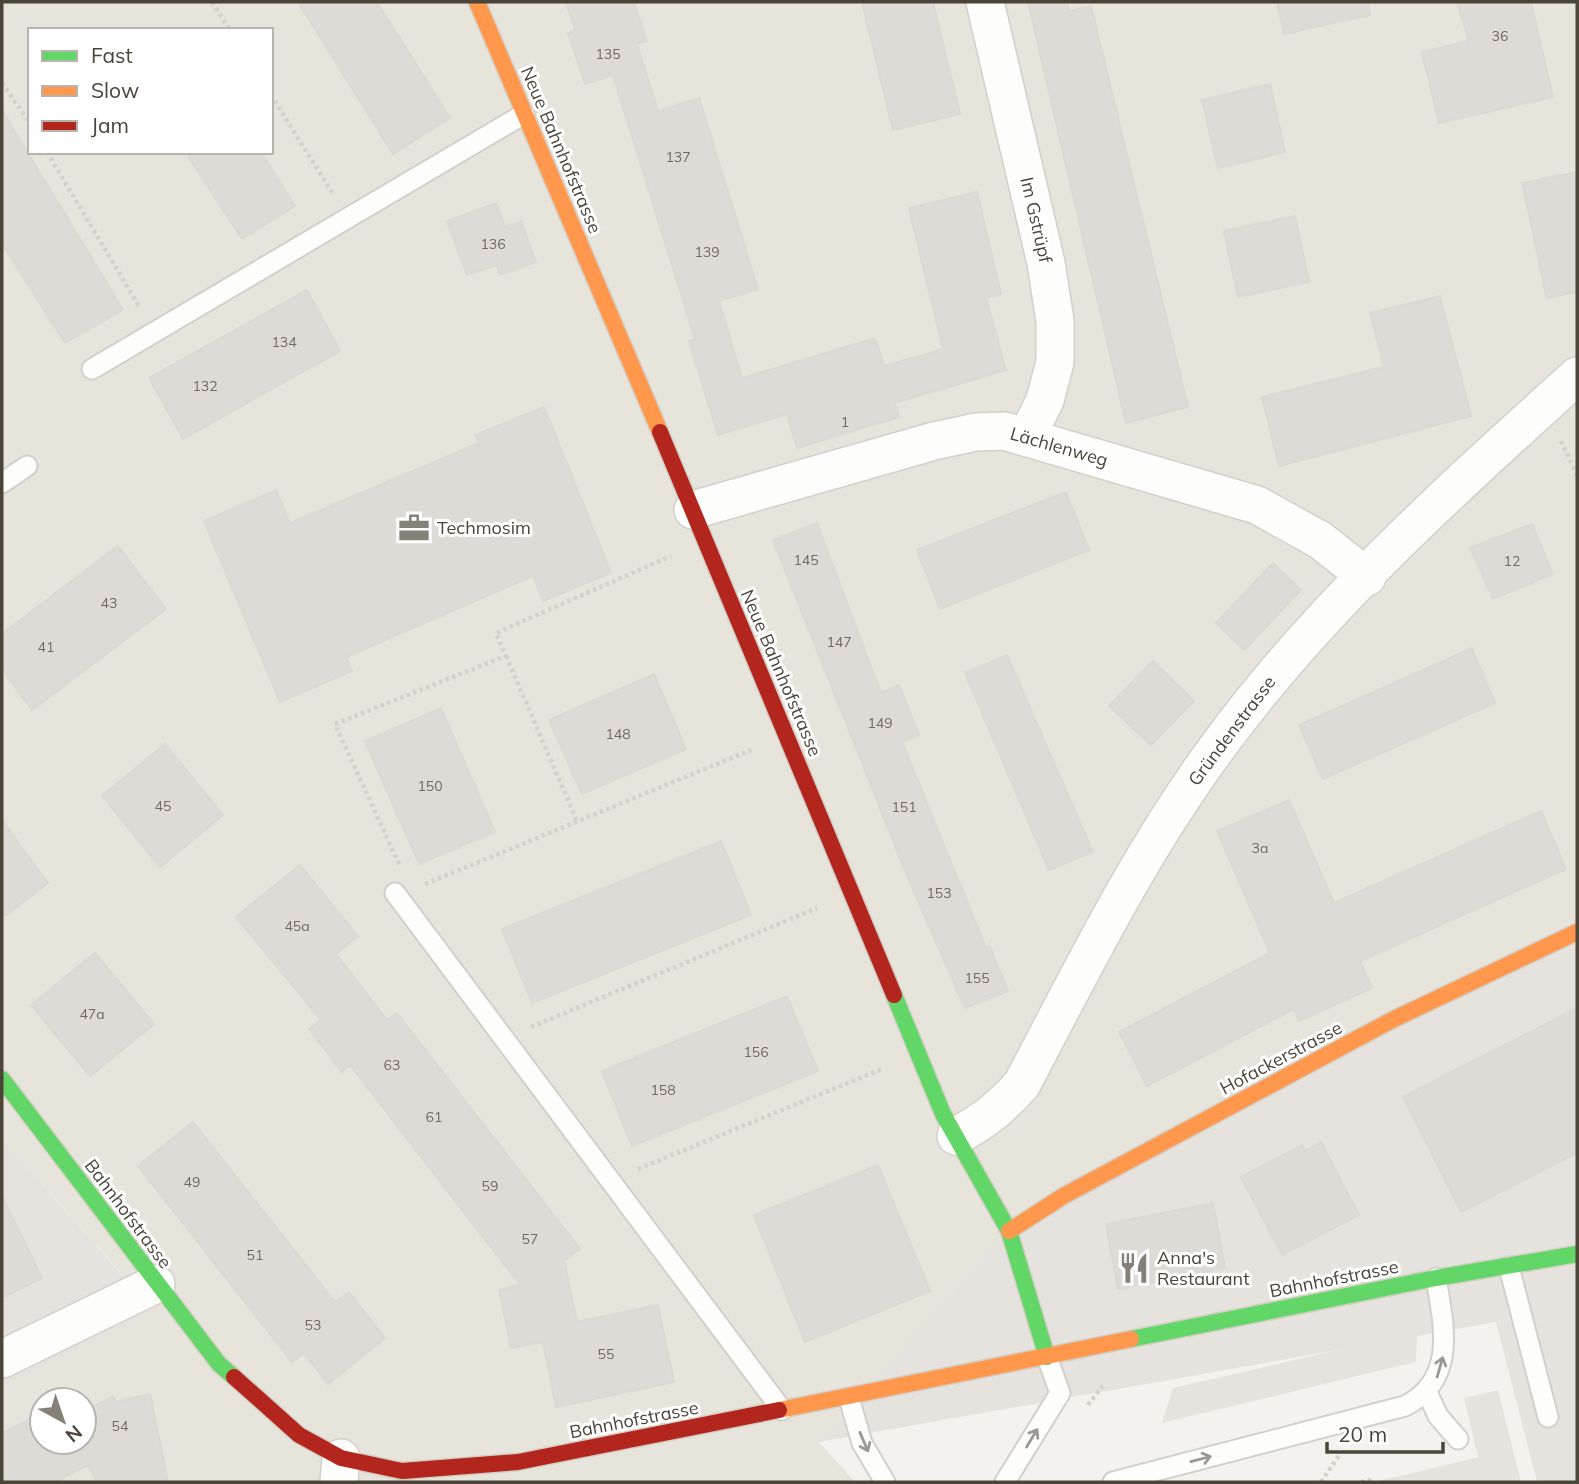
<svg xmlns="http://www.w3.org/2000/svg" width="1579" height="1484" font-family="Mulish,sans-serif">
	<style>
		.residential { fill: #e7e4dc; fill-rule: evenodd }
		.industrial { fill: #e6e2de }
		.parking { fill: #e6e3df }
		.building { fill: #dedbd6; stroke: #dcd9d4; stroke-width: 2 }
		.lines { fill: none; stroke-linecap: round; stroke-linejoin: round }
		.lane-casing { stroke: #d2d0cb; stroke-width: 23 }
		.street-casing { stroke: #d2d0cb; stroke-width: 40 }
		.fast-casing { stroke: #d3cfc5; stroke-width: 19 }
		.slow-casing { stroke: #d3cfc5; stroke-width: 19 }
		.jam-casing { stroke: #d3cfc5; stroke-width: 19 }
		.path { stroke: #d3d2cc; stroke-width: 4.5; stroke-dasharray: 3.5 3.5; stroke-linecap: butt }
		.lane { stroke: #fdfdfc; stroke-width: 19 }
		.street { stroke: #fdfdfc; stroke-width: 37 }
		.fast { stroke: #63d668; stroke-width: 16 }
		.slow { stroke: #ff974d; stroke-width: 16 }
		.jam { stroke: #b3261e; stroke-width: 16 }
		.oneway { stroke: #9b9791 }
		.labels { text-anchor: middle; stroke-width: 6; stroke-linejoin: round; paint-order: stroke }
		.number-label { font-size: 14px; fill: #706a61 }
		.street-label { font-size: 18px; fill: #4b4439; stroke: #fff }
		.poi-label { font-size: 18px; fill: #4b4439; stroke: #fff; text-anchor: start }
	</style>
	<rect width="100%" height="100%" fill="#f4f2ee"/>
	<!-- residential -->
	<path class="residential" d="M2 2H1577V932L819 1442 855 1482H2V1387L153 1309 2 1139ZM30 30H271V152H30ZM42 1400H84V1442H42Z"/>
	<!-- industrial -->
	<path class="industrial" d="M1577 932V1482H1537L1496 1322 819 1442 1009 1231Z
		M2 1139 153 1310 2 1387Z"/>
	<!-- parking -->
	<path class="parking" d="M1417 1332 1416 1362 1162 1423 1173 1388Z
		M1498 1390 1521 1482H1375L1478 1457 1464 1398Z"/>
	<!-- building -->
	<path class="building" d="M298 2H377L450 118 393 154Z
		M566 2H634L647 41 637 44 658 111 699 98 758 289 719 301 742 378 875 338 884 366 943 349 909 208 977 192 1001 294 986 298 1006 370 895 403 899 417 797 448 787 414 718 435 689 341 695 339 613 75 585 84 568 33 575 30Z
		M862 2H933L960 114 893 130Z
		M1028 2H1067L1069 11 1091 6 1188 407 1126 423Z
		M1277 2H1368L1370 15 1284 34Z
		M1457 2H1531L1553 97 1439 123 1422 52 1469 41Z
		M1270 84 1285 152 1218 168 1202 100Z
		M2 110 123 310 65 343 2 244Z
		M185 152H261L295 206 242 239Z
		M1577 172V292L1547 298 1522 183Z
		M496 203 505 227 521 221 536 262 500 275 497 265 467 275 447 221Z
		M1295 216 1309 282 1238 297 1224 231Z
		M307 290 340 351 183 439 149 378Z
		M1440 296 1471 416 1279 466 1262 397 1384 367 1370 313Z
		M544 407 611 573 543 601 533 576 346 657 352 671 280 702 204 521 276 490 290 523 479 443 475 435Z
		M1066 492 1089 550 940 609 917 550Z
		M817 523 881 693 899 685 919 735 902 742 986 948 990 947 1008 991 965 1008 908 878 773 540Z
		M1532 524 1553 574 1493 599 1470 548Z
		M118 546 166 609 32 710 2 670V634Z
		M1273 563 1301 590 1244 650 1216 623Z
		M1472 648 1495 703 1323 779 1299 725Z
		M1007 655 1093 852 1049 870 965 673Z
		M1153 661 1194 701 1151 745 1109 706Z
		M654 674 686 749 582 794 549 720Z
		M441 708 495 832 419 864 365 741Z
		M165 744 223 815 160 867 102 796Z
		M1289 800 1334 903 1541 811 1566 869 1360 961 1372 988 1299 1021 1294 1009 1147 1086 1119 1032 1270 953 1217 831Z
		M2 820 48 883 2 918Z
		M721 841 751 915 532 1003 502 929Z
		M300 865 358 936 336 954 387 1020 397 1013 580 1249 564 1260 577 1322 658 1305 674 1382 556 1407 543 1342 511 1348 499 1290 520 1285 350 1065 342 1072 309 1029 321 1020 236 917Z
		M95 953 154 1024 90 1076 31 1005Z
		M787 996 818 1071 632 1146 602 1071Z
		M1577 1008V1153L1461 1212 1403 1097Z
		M193 1122 335 1302 349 1292 385 1338 328 1384 304 1353 292 1362 138 1166Z
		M1321 1142 1359 1215 1282 1255 1241 1177 1302 1145 1305 1151Z
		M878 1165 930 1291 805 1342 754 1215Z
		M2 1196 42 1278 2 1298Z
		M1213 1203 1225 1268 1118 1289 1106 1224Z
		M150 1394 168 1482H97L88 1465 55 1482H2V1433L42 1413V1442H84V1411L113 1396 116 1402Z"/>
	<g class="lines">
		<defs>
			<path id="lane" d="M92 369 524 114
				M2 483 27 466
				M395 893 782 1410
				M1509 1267 1548 1417
				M1427 1392 1438 1416 1458 1439
				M849 1398 862 1443 885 1482
				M1005 1482 1060 1393 1047 1357
				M1113 1482 1405 1406C1457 1380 1444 1326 1436 1278"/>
			<path id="street" d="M985 2 1046 263 1055 321V362L1045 400 1027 437
				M693 510 934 441 976 432 1004 431 1257 505 1320 540 1367 577
				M956 1136C983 1122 1002 1107 1022 1084 1083 968 1141 850 1219 745 1320 607 1451 490 1577 376
				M2 1359 156 1284
				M339 1482 341 1458"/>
			<path id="fast" d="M894 995 943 1114 1009 1231 1047 1357
				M2 1079 219 1364 234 1377
				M1131 1339 1436 1278 1577 1254"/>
			<path id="slow" d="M477 2 660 432
				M1009 1231 1065 1195 1394 1019 1577 932
				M779 1410 1131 1339"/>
			<path id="jam" d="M660 432 894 995
				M234 1377 299 1435 341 1458 402 1471 518 1462 779 1410"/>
		</defs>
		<!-- lane casing -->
		<use href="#lane" class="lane-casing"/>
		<!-- street casing -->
		<use href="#street" class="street-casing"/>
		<!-- fast casing -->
		<use href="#fast" class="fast-casing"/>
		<!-- slow casing -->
		<use href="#slow" class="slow-casing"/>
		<!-- jam casing -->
		<use href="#jam" class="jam-casing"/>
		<!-- path -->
		<path class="path" d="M212 2 230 30
			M2 83 30 123
			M271 95 333 194
			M47 152 140 308
			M1561 441 1577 476
			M506 656 577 821
			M399 864 335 724 506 656 496 633 671 556
			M425 884 751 750
			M531 1027 817 908
			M638 1169 882 1069
			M1088 1405 1104 1384
			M1321 1482 1340 1454
			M1361 1482 1372 1480"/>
		<!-- lane -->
		<use href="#lane" class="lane"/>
		<!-- street -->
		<use href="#street" class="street"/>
		<!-- fast -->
		<use href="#fast" class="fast"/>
		<!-- slow -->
		<use href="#slow" class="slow"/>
		<!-- jam -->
		<use href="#jam" class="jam"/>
	</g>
	<!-- one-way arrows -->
	<defs><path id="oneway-shaft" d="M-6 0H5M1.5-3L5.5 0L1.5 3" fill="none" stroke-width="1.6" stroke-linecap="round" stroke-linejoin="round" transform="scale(1.75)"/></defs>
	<g class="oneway">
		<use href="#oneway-shaft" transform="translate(1440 1367) rotate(-74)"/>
		<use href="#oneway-shaft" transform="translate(1032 1438) rotate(-59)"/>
		<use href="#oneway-shaft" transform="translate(864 1442) rotate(67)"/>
		<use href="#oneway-shaft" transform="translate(1201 1459) rotate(-15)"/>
	</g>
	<!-- icons -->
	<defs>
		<symbol id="office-bare" viewBox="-9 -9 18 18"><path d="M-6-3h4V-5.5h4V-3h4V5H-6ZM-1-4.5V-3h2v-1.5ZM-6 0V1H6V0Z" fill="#868178" stroke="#fff" stroke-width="2.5" paint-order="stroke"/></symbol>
		<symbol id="restaurant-bare" viewBox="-9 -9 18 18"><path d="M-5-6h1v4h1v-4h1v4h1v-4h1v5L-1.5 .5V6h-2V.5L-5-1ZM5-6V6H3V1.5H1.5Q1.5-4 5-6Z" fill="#868178" stroke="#fff" stroke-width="2.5" paint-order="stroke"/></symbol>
	</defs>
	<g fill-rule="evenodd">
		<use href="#office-bare" x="392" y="506" width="44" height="44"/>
		<use href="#restaurant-bare" x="1112" y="1246" width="44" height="44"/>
	</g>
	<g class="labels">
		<!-- number labels -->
		<g class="number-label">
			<text x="1500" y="41">36</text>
			<text x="608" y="59">135</text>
			<text x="678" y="162">137</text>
			<text x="493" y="249">136</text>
			<text x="707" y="257">139</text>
			<text x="284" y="347">134</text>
			<text x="205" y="391">132</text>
			<text x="845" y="427">1</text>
			<text x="806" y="565">145</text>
			<text x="1512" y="566">12</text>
			<text x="109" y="608">43</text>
			<text x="839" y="647">147</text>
			<text x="46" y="652">41</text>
			<text x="880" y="728">149</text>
			<text x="618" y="739">148</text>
			<text x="430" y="791">150</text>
			<text x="163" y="811">45</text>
			<text x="904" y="812">151</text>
			<text x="1260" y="853">3a</text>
			<text x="939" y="898">153</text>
			<text x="297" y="931">45a</text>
			<text x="977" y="983">155</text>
			<text x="92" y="1019">47a</text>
			<text x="756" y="1057">156</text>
			<text x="392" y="1070">63</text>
			<text x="663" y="1095">158</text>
			<text x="434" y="1122">61</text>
			<text x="192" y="1187">49</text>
			<text x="490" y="1191">59</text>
			<text x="530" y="1244">57</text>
			<text x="255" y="1260">51</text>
			<text x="313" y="1330">53</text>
			<text x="606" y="1359">55</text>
			<text x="120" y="1431">54</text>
		</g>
		<!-- street labels -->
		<g class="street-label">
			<text transform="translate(561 150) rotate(67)" y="6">Neue Bahnhofstrasse</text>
			<text transform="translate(1036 220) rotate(77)" y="6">Im Gstrüpf</text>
			<text transform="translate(1059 447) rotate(16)" y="6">Lächlenweg</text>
			<text transform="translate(781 673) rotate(67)" y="6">Neue Bahnhofstrasse</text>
			<text transform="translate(1232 731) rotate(-53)" y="6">Gründenstrasse</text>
			<text transform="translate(1281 1058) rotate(-28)" y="6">Hofackerstrasse</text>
			<text transform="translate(128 1214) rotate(53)" y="6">Bahnhofstrasse</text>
			<text transform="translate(1334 1279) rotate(-11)" y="6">Bahnhofstrasse</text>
			<text transform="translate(634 1420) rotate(-11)" y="6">Bahnhofstrasse</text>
		</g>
		<!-- poi labels -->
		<g class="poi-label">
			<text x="437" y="534">Techmosim</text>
			<text x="1157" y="1264">Anna's<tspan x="1157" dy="21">Restaurant</tspan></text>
		</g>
	</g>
	<!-- border -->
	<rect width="1579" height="1484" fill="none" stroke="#4b4439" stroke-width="7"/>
	<!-- legend -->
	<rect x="28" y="28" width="245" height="126" fill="#ffffff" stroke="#b7b4b0" stroke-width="2"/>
	<rect x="42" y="51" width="35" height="10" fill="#63d668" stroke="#b7b4b0" stroke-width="2"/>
	<text x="91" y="63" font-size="21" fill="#4b4439">Fast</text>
	<rect x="42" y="86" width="35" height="10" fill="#ff974d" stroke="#b7b4b0" stroke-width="2"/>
	<text x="91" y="98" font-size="21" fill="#4b4439">Slow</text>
	<rect x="42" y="121" width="35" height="10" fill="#b3261e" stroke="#b7b4b0" stroke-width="2"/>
	<text x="91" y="133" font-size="21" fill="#4b4439">Jam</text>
	<!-- north arrow -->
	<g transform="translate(63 1421) rotate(140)"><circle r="33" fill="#ffffff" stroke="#b7b4b0" stroke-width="2"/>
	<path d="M0-5L12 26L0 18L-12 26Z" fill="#868178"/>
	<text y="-10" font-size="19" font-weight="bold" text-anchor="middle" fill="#4b4439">N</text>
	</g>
	<!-- scale -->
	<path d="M1327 1442v10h116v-10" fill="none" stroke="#4b4439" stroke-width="3.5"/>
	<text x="1338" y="1442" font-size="21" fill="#4b4439" stroke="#ffffff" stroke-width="5" paint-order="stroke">20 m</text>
</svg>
